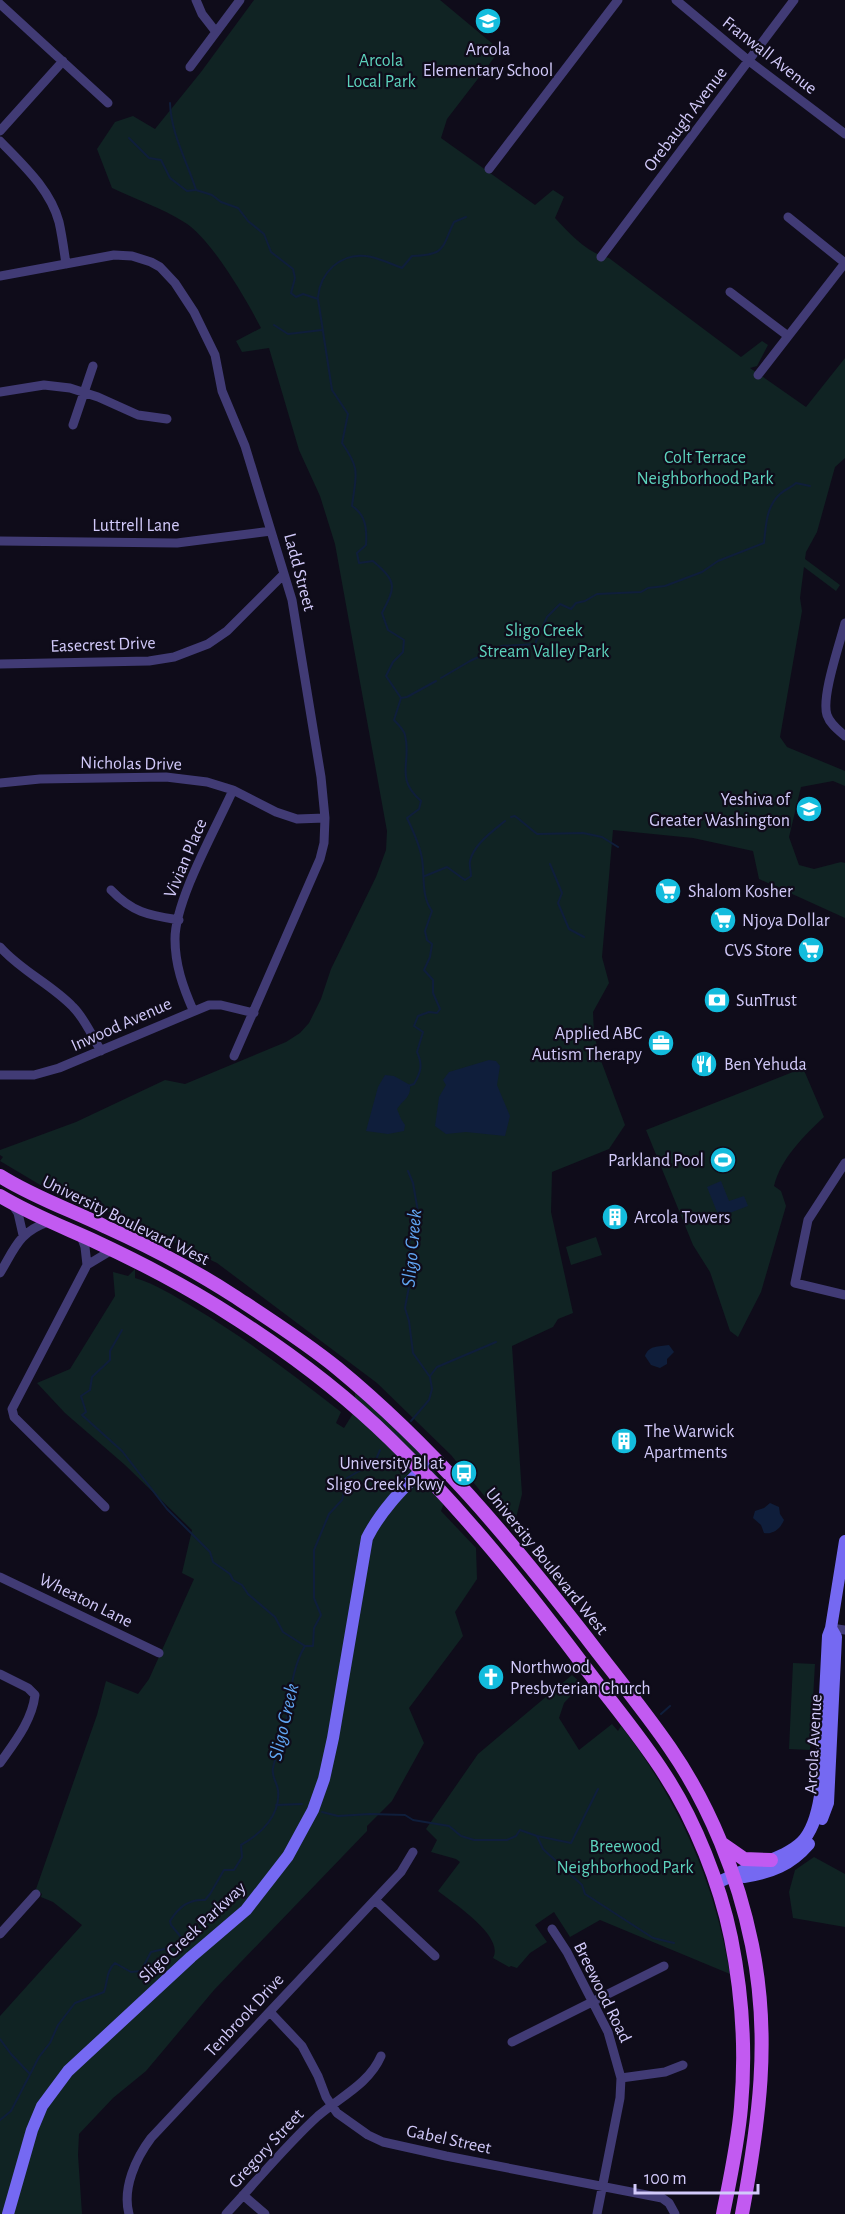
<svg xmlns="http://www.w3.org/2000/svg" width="845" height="2214" font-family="'Alegreya Sans',sans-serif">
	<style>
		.green { fill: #102323 }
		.water { fill: #0f1e3b }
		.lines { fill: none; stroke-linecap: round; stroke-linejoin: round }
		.stream { stroke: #0f1e3b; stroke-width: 2 }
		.street { stroke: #413b75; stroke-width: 9 }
		.secondary { stroke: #7569f2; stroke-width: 12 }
		.primary { stroke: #c25af1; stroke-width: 14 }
		.labels { text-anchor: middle; stroke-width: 4.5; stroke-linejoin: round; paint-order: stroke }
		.poi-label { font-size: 18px; fill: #d2cafa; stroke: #0f0c1a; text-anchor: start }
		.street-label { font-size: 18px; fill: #d2cafa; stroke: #0f0c1a }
		.park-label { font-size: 18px; fill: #5dd3bd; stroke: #0f0c1a }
		.water-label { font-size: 20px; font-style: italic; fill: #60a5f2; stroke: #0f0c1a }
	</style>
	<rect width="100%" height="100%" fill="#0f0c1a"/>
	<!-- green -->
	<path class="green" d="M254 0H440L500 50 447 119 441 138 535 205 553 190 564 197 555 218C570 234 587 253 609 258L741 357 762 341 768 345 757 366 750 368 806 407 845 358V458L835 467 817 532 806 552 805 559 840 585 836 591 804 567 800 598 802 611 780 737 787 747 845 771V786L833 781 801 787 789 837 799 865 814 869 841 862 845 863V918L759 879 753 851 693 838 613 830 602 957 609 983 593 1012 594 1034 600 1058 625 1125 609 1149 552 1172 551 1212 573 1313 558 1319 553 1327 512 1346 522 1494 515 1522 513 1521V1531L451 1455 377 1383 217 1263 117 1215 69 1197 53 1187 42 1186 0 1161 3 1157 0 1155V1150L76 1122 165 1080 185 1084 286 1042 300 1033 309 1023 321 999 331 969 376 877 386 850 387 831 335 544 320 496 299 450 269 348 242 352 236 341 261 328C246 299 211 238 184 222 162 208 135 199 112 188L97 149 115 122 133 116 155 129 201 72Z
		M803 1068 824 1117C804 1136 781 1158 774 1186L781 1191 786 1206 761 1292 738 1337 730 1331 710 1272 693 1245 646 1130Z
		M596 1237 602 1255 571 1265 566 1247Z
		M135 1269V1278C156 1284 174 1296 193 1307 245 1338 294 1375 341 1412L336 1423 344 1428 354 1412 356 1375 380 1400 446 1487 444 1503 441 1511 476 1548 477 1579 455 1612 463 1636 409 1708 424 1743 392 1801 367 1826V1831L214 1990 146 2071 113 2098 79 2134 78 2155 82 2214H0V2016L82 1925 53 1902 41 1897 42 1894 36 1889 97 1715 106 1681 138 1694 149 1679 194 1579 182 1573 192 1530 125 1465 65 1413 37 1383 70 1369 115 1296 113 1272 128 1276Z
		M793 1663 815 1664 810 1750 789 1749Z
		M572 1675 582 1684 564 1703 559 1718 579 1750 612 1724 618 1731 621 1726C678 1799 715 1882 730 1974L600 1920 570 1937 554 1912 535 1925 547 1942 530 1953 517 1968 511 1966 509 1967 493 1958C505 1936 453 1903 438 1891L460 1862 456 1859 431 1852 437 1840 426 1829 478 1754Z
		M814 1857 845 1874V1927L793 1918 789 1892 795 1870Z"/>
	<!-- water -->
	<path class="water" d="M489 1060 496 1061 500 1066 497 1085 510 1116 505 1136 466 1132 446 1134 435 1126 439 1097 446 1085 443 1080 449 1072Z
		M385 1075 394 1076 410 1085C411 1098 404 1099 397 1109L401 1119 405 1125 404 1131 388 1134 366 1131 378 1087Z
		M721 1181 729 1201 744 1196 748 1206 719 1217 707 1187Z
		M669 1345 674 1352 667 1359V1364L660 1368 651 1365 645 1356C649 1345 658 1347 669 1345Z
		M770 1503 779 1507 780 1514 784 1520C781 1528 773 1535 764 1533L761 1525 753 1518 755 1511 764 1508Z"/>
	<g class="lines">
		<!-- stream -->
		<path class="stream" d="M170 103C171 134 187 161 196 190L212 195 221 202 238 208 248 221 264 234 271 252 293 269 295 278 291 293 296 297 303 294 318 299 332 390 348 414 342 443C361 470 356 474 352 506 366 515 367 529 366 545L357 553 359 563 373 561C397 582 396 586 382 613L388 630 404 640 403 652 393 662 386 676 401 698 394 720C398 724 404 730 405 735 412 762 394 778 421 801L419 809 407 818C413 831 420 845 422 859 425 878 421 896 432 911L425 931 427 940 432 944 430 957 424 970 433 980V993L440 1009 437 1013 429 1012 418 1016 414 1026 423 1032 417 1052C423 1065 421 1072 414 1084L408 1086
			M129 138 149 158 161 160 170 178 187 191 195 190
			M318 297C320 273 340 253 366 256 377 257 391 264 402 268L412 256C446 255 441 249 454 222L466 217
			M274 325 288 334 322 330
			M441 678 470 661 502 646 535 644 547 617 560 604 571 609 576 603 585 601 597 594 641 592 648 588 665 586 702 572 718 561 764 543C766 525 766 507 780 494 785 489 791 488 796 483L810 486
			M401 698 407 697 436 681
			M511 817 515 816 537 834 583 833 602 837 618 847
			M550 864 562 893 558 903 569 929 584 937
			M425 876 447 867 465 880 471 876C471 871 469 865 470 861 474 844 493 831 505 821
			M408 1171 413 1183 418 1212 416 1225 409 1243 413 1265 405 1308 409 1321 413 1353 430 1377 432 1389 429 1400 411 1421
			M122 1330 110 1351V1360L92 1377 90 1390 81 1396 86 1412 82 1415 122 1451 167 1509 210 1552 213 1562 230 1574 233 1580 242 1585 248 1594 275 1617 283 1632 305 1646
			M430 1376 437 1367 496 1342
			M396 1434 397 1433
			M661 1714 670 1706
			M276 1805 302 1804
			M322 1812 338 1816 370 1814 405 1815 413 1820 449 1826 461 1836 474 1840H507L516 1836 520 1830 537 1836 571 1843 598 1789
			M537 1836 543 1849 582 1885 585 1894 653 1938 674 1943
			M0 2039 11 2054 29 2073
			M0 2120 11 2111 39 2057 50 2043 58 2025 75 2003 104 1992C108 1981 106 1971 115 1963L131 1972 141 1971 151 1952 173 1947 181 1941V1937L171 1925 170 1921C179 1907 188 1899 205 1900L210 1894 224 1870H234L242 1857 241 1845C261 1834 281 1815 278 1790 277 1782 271 1776 273 1768 276 1754 282 1741 285 1727 291 1699 290 1671 305 1646H313L314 1628 321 1615 314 1598V1550L329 1514 342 1500 347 1478 375 1462 380 1450"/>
		<!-- street -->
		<path class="street" d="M196 0 202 14 216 32
			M676 0 749 61 845 134
			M0 4 108 103
			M190 67 240 0
			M0 131 63 61
			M0 141C23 165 50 189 59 222 62 235 64 250 66 264
			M489 169 618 0
			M788 217 845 263
			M601 257 794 0
			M0 276 114 255 132 256 151 262 160 267 175 283 194 312 215 355 222 391 245 446 292 600 321 777 325 818 324 843 320 859 234 1056
			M730 292 788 336
			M758 375 845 263
			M0 392 44 385 70 388 98 397 138 415 167 419
			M73 425 93 366
			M0 541 177 543 271 531
			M845 623C840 643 821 697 827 715 830 724 838 730 845 736
			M0 664 149 661 174 657 208 644 227 631 284 574
			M0 783 40 779 166 777 207 782 233 790 276 812 297 819 325 818
			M111 890C133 913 149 915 179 920
			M0 947C21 971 51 984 73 1007 85 1019 92 1036 101 1051
			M193 1010C183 987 175 965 175 939 175 900 216 828 233 790
			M0 1075H34L59 1068 209 1005H221L254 1013
			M845 1163 808 1220 795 1283 845 1295
			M12 1204 18 1213 23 1235
			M81 1236 85 1247 87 1265
			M0 1273C15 1248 19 1232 48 1222
			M105 1507 14 1417 12 1409 87 1265 112 1250
			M0 1577 159 1653
			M831 1628 845 1630
			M0 1674 28 1688 35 1695C32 1721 14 1743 0 1763
			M375 1900 435 1956
			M552 1929 567 1952 608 2032 621 2078 620 2098 597 2214
			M0 1934 36 1894
			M270 2012 302 2046 318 2076 326 2097 337 2113 368 2135 383 2142 446 2156 662 2198 669 2203 675 2214
			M512 2042 664 1966
			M621 2078 665 2072 683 2065
			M243 2195 265 2214
			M129 2214C122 2188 136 2158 151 2138L401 1872 413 1852
			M226 2214C256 2182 286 2145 318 2116 340 2097 369 2084 381 2056"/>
		<!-- secondary -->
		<path class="secondary" d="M822 1819 828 1803 836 1637 831 1628
			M744 1877C771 1873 791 1865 809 1844
			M716 1883C729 1878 741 1871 755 1866 798 1849 812 1845 820 1796L828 1636 831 1628 845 1541
			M8 2214 32 2130 42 2106 68 2071 191 1957 246 1910 288 1856 313 1810 324 1779 333 1738 367 1538C383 1506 409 1483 434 1457"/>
		<!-- primary -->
		<path class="primary" d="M0 1176C33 1197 71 1210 106 1227 150 1247 194 1270 234 1296 269 1319 305 1342 337 1368 434 1448 509 1538 586 1637 614 1674 644 1710 670 1748 710 1806 738 1876 752 1945 771 2038 759 2122 742 2214
			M0 1196C30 1214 61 1226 92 1240 135 1260 178 1282 218 1307 279 1345 339 1389 390 1439 462 1509 524 1586 584 1666 611 1702 641 1737 665 1775 695 1821 720 1884 731 1938 742 1993 746 2051 741 2107 738 2143 730 2179 723 2214
			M721 1843 744 1859 771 1860"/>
	</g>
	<!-- icons -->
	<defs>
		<symbol id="school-disc" viewBox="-11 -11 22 22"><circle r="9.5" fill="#13bcdd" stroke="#0f0c1a"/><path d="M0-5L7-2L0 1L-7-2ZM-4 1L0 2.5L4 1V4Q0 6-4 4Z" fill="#fff"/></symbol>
		<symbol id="supermarket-disc" viewBox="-11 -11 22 22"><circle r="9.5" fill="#13bcdd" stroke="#0f0c1a"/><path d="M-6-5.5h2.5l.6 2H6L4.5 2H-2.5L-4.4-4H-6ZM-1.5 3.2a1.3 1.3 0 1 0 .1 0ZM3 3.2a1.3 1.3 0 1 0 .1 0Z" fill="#fff"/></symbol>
		<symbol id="bank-disc" viewBox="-11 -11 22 22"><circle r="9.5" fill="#13bcdd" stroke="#0f0c1a"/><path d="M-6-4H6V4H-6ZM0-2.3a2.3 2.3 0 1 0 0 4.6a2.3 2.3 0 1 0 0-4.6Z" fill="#fff"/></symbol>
		<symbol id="office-disc" viewBox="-11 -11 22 22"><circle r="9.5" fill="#13bcdd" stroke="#0f0c1a"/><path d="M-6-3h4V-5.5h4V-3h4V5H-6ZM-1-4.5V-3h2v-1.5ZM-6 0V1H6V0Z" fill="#fff"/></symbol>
		<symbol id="restaurant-disc" viewBox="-11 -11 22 22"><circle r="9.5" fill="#13bcdd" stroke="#0f0c1a"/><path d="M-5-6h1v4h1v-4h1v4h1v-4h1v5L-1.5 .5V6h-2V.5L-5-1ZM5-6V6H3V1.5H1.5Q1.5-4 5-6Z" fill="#fff"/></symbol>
		<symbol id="stadium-disc" viewBox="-11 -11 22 22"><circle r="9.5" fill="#13bcdd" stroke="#0f0c1a"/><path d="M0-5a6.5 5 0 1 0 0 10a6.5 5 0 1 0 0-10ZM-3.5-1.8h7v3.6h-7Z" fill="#fff"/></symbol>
		<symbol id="building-disc" viewBox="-11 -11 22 22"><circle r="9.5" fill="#13bcdd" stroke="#0f0c1a"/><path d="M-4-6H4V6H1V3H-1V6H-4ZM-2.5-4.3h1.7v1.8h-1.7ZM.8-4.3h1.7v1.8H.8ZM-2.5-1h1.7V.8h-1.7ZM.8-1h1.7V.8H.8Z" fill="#fff"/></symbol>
		<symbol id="bus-disc" viewBox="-11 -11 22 22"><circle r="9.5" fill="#13bcdd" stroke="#0f0c1a"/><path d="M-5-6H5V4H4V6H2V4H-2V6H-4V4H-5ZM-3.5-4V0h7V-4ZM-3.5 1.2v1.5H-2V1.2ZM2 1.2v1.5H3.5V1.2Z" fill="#fff"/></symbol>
		<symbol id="church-disc" viewBox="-11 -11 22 22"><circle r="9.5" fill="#13bcdd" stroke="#0f0c1a"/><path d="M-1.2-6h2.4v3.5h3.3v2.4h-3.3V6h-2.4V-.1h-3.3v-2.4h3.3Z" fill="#fff"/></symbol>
	</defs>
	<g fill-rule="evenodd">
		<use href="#school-disc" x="473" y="6" width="30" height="30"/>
		<use href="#school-disc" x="794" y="794" width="30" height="30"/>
		<use href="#supermarket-disc" x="653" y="876" width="30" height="30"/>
		<use href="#supermarket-disc" x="708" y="905" width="30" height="30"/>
		<use href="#supermarket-disc" x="796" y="935" width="30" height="30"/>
		<use href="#bank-disc" x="702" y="985" width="30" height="30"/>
		<use href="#office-disc" x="646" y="1028" width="30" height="30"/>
		<use href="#restaurant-disc" x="689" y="1049" width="30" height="30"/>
		<use href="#stadium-disc" x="708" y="1145" width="30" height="30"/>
		<use href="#building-disc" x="600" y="1202" width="30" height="30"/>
		<use href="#building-disc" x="609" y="1426" width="30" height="30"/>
		<use href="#bus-disc" x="449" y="1458" width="30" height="30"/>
		<use href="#church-disc" x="476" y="1662" width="30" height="30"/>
	</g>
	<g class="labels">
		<!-- poi labels -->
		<g class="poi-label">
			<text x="488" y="55" text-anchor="middle">Arcola<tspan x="488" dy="21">Elementary School</tspan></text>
			<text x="790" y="805" text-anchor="end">Yeshiva of<tspan x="790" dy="21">Greater Washington</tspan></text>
			<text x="688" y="897">Shalom Kosher</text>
			<text x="742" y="926">Njoya Dollar</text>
			<text x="792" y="956" text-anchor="end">CVS Store</text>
			<text x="736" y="1006">SunTrust</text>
			<text x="642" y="1039" text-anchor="end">Applied ABC<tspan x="642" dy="21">Autism Therapy</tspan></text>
			<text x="724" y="1070">Ben Yehuda</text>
			<text x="704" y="1166" text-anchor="end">Parkland Pool</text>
			<text x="634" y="1223">Arcola Towers</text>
			<text x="644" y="1437">The Warwick<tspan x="644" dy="21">Apartments</tspan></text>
			<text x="444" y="1469" text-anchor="end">University Bl at<tspan x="444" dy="21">Sligo Creek Pkwy</tspan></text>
			<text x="510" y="1673">Northwood<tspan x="510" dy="21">Presbyterian Church</tspan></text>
		</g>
		<!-- street labels -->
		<g class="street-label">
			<text transform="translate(770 55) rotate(38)" y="6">Franwall Avenue</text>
			<text transform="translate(685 119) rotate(-53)" y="6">Orebaugh Avenue</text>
			<text x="136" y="531">Luttrell Lane</text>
			<text transform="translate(300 572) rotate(75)" y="6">Ladd Street</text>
			<text transform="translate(103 644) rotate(-2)" y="6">Easecrest Drive</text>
			<text transform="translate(131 763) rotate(1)" y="6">Nicholas Drive</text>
			<text transform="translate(185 858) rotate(-67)" y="6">Vivian Place</text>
			<text transform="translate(121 1024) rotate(-24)" y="6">Inwood Avenue</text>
			<text transform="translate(126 1220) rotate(26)" y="6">University Boulevard West</text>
			<text transform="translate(547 1561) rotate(51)" y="6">University Boulevard West</text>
			<text transform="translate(86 1600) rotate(26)" y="6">Wheaton Lane</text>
			<text transform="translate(813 1744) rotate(-87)" y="6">Arcola Avenue</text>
			<text transform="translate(192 1932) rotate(-43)" y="6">Sligo Creek Parkway</text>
			<text transform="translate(603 1992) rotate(64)" y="6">Breewood Road</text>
			<text transform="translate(244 2015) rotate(-47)" y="6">Tenbrook Drive</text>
			<text transform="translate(449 2139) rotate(12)" y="6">Gabel Street</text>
			<text transform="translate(266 2148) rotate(-47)" y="6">Gregory Street</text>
		</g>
		<!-- park labels -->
		<g class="park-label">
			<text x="381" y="66">Arcola<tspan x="381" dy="21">Local Park</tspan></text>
			<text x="705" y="463">Colt Terrace<tspan x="705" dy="21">Neighborhood Park</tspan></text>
			<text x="544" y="636">Sligo Creek<tspan x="544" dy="21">Stream Valley Park</tspan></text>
			<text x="625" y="1852">Breewood<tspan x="625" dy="21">Neighborhood Park</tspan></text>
		</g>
		<!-- water labels -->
		<g class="water-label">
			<text transform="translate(411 1248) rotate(-85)" y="7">Sligo Creek</text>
			<text transform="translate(283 1722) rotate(-77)" y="7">Sligo Creek</text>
		</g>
	</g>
	<!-- scale -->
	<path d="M635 2184v9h123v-9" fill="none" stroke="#d2cafa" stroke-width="3"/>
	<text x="644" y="2184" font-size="18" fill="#d2cafa" stroke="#0f0c1a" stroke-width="4.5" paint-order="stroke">100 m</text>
</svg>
